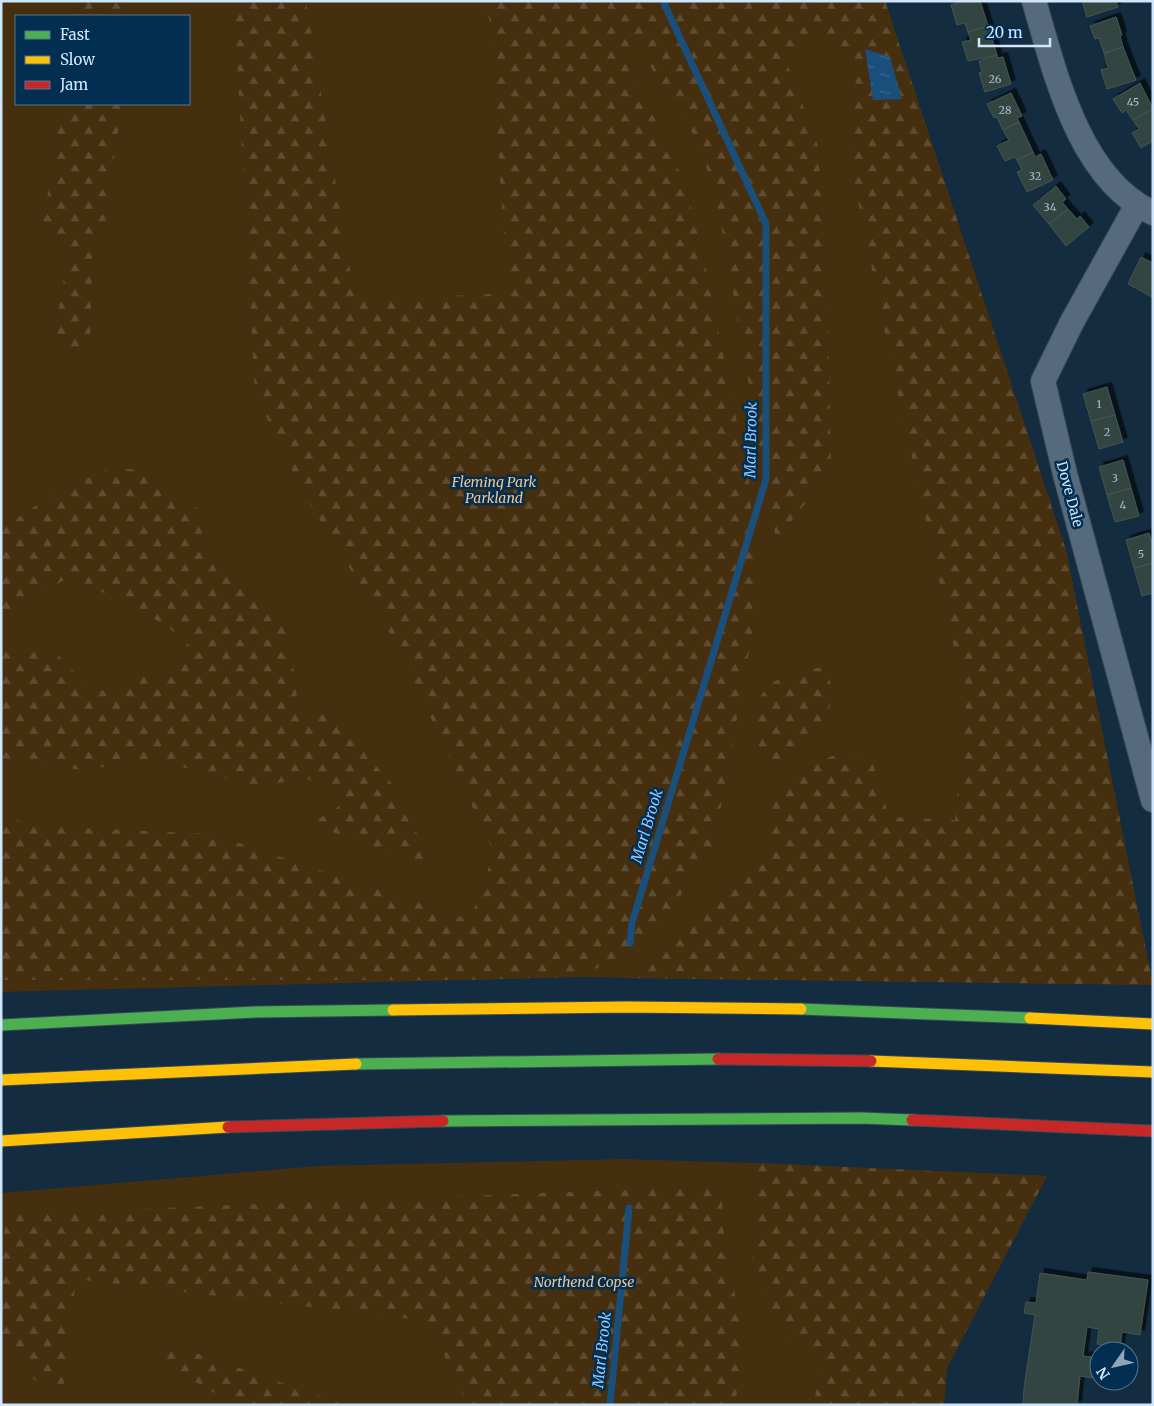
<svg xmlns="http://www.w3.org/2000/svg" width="1154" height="1406" font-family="Merriweather,serif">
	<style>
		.green { fill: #452f0f; fill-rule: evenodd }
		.forest { fill: url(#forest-firs) }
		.water { fill: url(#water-ripples) }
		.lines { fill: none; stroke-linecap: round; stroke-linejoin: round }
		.stream { stroke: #1a4f7c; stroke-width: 7 }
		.building { fill: #334441; stroke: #445551; filter: url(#shadow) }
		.street-casing { stroke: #374857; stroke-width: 26 }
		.fast-casing { stroke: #374857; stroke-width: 13 }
		.slow-casing { stroke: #374857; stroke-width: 13 }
		.jam-casing { stroke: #374857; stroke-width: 13 }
		.street { stroke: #556a7c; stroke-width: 24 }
		.fast { stroke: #4caf50; stroke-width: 11 }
		.slow { stroke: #ffc107; stroke-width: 11 }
		.jam { stroke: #c62828; stroke-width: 11 }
		.labels { text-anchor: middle; stroke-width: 5; stroke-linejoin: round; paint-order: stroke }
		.number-label { font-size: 11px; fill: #a9bece }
		.park-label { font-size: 14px; font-style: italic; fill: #f6c48d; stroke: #012e51 }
		.street-label { font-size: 14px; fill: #d0e6fd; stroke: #012e51 }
		.water-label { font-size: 15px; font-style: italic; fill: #95c9fc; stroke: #012e51 }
	</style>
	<defs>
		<pattern id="forest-firs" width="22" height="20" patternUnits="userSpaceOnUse" patternTransform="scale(1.25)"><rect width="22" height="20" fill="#452f0f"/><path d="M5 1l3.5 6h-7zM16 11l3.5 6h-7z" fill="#5f4d33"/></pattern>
		<pattern id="water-ripples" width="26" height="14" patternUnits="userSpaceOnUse" patternTransform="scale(1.25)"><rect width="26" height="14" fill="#1a4f7c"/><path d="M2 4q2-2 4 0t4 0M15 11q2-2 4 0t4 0" fill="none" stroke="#3a6890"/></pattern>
		<filter id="shadow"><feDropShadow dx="4.5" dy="-4.5" stdDeviation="0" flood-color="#0009"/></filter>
	</defs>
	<rect width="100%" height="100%" fill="#132c3f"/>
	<!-- green -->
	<path class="green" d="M1 1H885L1066 550 1153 985 577 977 1 992ZM16 16H189V104H16Z
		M623 1159 755 1163 1047 1176 947 1368 944 1405H1V1193L317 1166Z"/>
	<!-- forest -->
	<path class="forest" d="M73 1H123L120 16H73Z
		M234 1H306L355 301 508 293 489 18 481 1H885L1066 550 1153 985 621 978 773 856 770 808 779 791 809 765 835 755 872 761 889 817 955 820 966 702 892 368 848 152 857 68 815 37 783 53 818 146 828 316 831 472 776 540 716 196 697 140 645 58 642 35 625 51 631 75 658 125 686 187 702 250 750 487 756 614 714 844 648 945 577 977 459 980H1V818L59 827 212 834 470 920 494 853 396 643 303 493 255 393Z
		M72 104H124L116 140 108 213 92 259 90 344 75 364 55 330 68 255 43 223 59 125Z
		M112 468 147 470 169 493 200 510 203 546 289 633 298 707 334 718 392 784 404 813 423 843 427 853 425 864 310 824 351 799 303 777 263 787 154 760 82 770 1 758V646L57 654 95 693 166 670 189 642 129 602 66 579 10 611 1 609V529L59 490Z
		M827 667 833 694 823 729 803 748 766 766 758 758C757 740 754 721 758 703 765 677 804 668 827 667Z
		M755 1163 1047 1176 947 1368 944 1405H813L824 1357 783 1336 752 1261Z
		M721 1186 725 1253 745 1336 735 1405H454L464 1397 428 1321 76 1279 62 1397 29 1376 1 1330V1248L8 1214Z
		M166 1343 347 1405H235L167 1365Z"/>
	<!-- water -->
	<path class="water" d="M865 49 890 57 902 99 873 100Z"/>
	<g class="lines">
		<!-- stream -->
		<path class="stream" d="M630 943 632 923 766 479V224L663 1
			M610 1405 629 1208"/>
	</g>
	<!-- building -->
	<path class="building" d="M961 1H980L988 26 968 32 965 23 957 25 951 5Z
		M1082 1H1116L1118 7 1087 17Z
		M1116 17 1122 35 1120 36 1123 47 1104 53 1099 38 1095 39 1090 26Z
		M988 26 997 55 968 61 962 42 971 40 968 32Z
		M1123 47 1136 80 1107 89 1101 70 1108 68 1104 53Z
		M997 55V58L1003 57 1011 84 985 92 979 73 982 72 979 61Z
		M1140 83 1153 109 1133 120 1126 110 1122 113 1113 99Z
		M1011 93 1022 116 1017 118 1019 122 1003 130 997 117 994 118 987 104Z
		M1153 109V141L1141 148 1132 133 1139 129 1133 120Z
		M1019 122 1033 152 1017 160 1015 157 1005 161 997 146 1009 140 1003 130Z
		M1033 152 1035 157 1041 154 1053 180 1027 192 1017 172 1022 170 1017 160Z
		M1056 186 1066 199 1062 202 1068 209 1049 224 1033 205Z
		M1068 209 1077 219 1080 216 1089 227 1066 246 1049 224Z
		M1141 257 1153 263 1152 297 1128 284Z
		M1107 387 1115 415 1091 421 1083 394Z
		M1115 415 1123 442 1099 449 1091 421Z
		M1123 460 1131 488 1107 495 1099 467Z
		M1131 488 1139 516 1115 522 1107 495Z
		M1149 533 1153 545V563L1134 568 1126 540Z
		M1153 563V593L1142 596 1134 568Z
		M1088 1272 1148 1280 1140 1335 1122 1332 1120 1347 1097 1344 1099 1329 1087 1327 1083 1356 1097 1358 1094 1378 1080 1376 1077 1405H1023L1024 1388 1035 1315 1024 1313 1026 1302 1036 1303 1040 1273 1087 1280Z"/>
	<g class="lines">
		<defs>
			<path id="street" d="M1034 1C1055 73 1079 179 1153 213
				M1137 205 1072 322 1043 381 1065 474 1153 800"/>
			<path id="fast" d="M801 1009 1030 1018
				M1 1025 255 1012 393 1010
				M356 1064 718 1059
				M443 1121 861 1118 912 1120"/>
			<path id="slow" d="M393 1010 627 1007 801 1009
				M1030 1018 1153 1024
				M871 1061 1153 1072
				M1 1080 356 1064
				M1 1141 228 1127"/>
			<path id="jam" d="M718 1059 871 1061
				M912 1120 1153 1131
				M228 1127 443 1121"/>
		</defs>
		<!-- street casing -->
		<use href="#street" class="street-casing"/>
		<!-- fast casing -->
		<use href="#fast" class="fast-casing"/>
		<!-- slow casing -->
		<use href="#slow" class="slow-casing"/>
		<!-- jam casing -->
		<use href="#jam" class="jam-casing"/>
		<!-- street -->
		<use href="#street" class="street"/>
		<!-- fast -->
		<use href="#fast" class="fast"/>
		<!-- slow -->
		<use href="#slow" class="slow"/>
		<!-- jam -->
		<use href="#jam" class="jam"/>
	</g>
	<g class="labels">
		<!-- number labels -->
		<g class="number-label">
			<text x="995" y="83">26</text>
			<text x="1133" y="106">45</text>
			<text x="1005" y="114">28</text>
			<text x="1035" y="180">32</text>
			<text x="1050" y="211">34</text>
			<text x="1099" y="408">1</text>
			<text x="1107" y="436">2</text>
			<text x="1115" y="482">3</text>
			<text x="1123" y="509">4</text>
			<text x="1141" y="558">5</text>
		</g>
		<!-- park labels -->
		<g class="park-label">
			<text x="494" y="487">Fleming Park<tspan x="494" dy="16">Parkland</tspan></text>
			<text x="584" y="1287">Northend Copse</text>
		</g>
		<!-- street labels -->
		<g class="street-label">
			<text transform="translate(1070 494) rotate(75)" y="5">Dove Dale</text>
		</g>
		<!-- water labels -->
		<g class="water-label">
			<text transform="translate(751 440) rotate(-89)" y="5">Marl Brook</text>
			<text transform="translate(647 826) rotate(-73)" y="5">Marl Brook</text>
			<text transform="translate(602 1350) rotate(-84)" y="5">Marl Brook</text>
		</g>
	</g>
	<!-- border -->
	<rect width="1154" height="1406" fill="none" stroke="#d0e6fd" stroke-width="5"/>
	<!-- legend -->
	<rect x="15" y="15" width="175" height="90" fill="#012e51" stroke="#547896"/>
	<rect x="25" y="31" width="25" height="8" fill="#4caf50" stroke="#547896"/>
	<text x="60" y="40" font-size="15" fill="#d0e6fd">Fast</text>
	<rect x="25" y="56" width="25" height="8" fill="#ffc107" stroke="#547896"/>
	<text x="60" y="65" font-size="15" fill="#d0e6fd">Slow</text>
	<rect x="25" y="81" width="25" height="8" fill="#c62828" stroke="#547896"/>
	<text x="60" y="90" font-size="15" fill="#d0e6fd">Jam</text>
	<!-- north arrow -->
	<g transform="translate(1114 1366) rotate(236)"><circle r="24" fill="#012e51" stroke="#547896"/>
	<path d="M0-4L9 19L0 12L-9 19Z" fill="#8ea5ba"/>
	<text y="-8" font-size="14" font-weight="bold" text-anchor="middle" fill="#d0e6fd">N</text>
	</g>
	<!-- scale -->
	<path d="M979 38v8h71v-8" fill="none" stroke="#d0e6fd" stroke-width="2.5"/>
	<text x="986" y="38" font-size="15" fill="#d0e6fd" stroke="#012e51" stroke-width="4" paint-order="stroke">20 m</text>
</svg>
